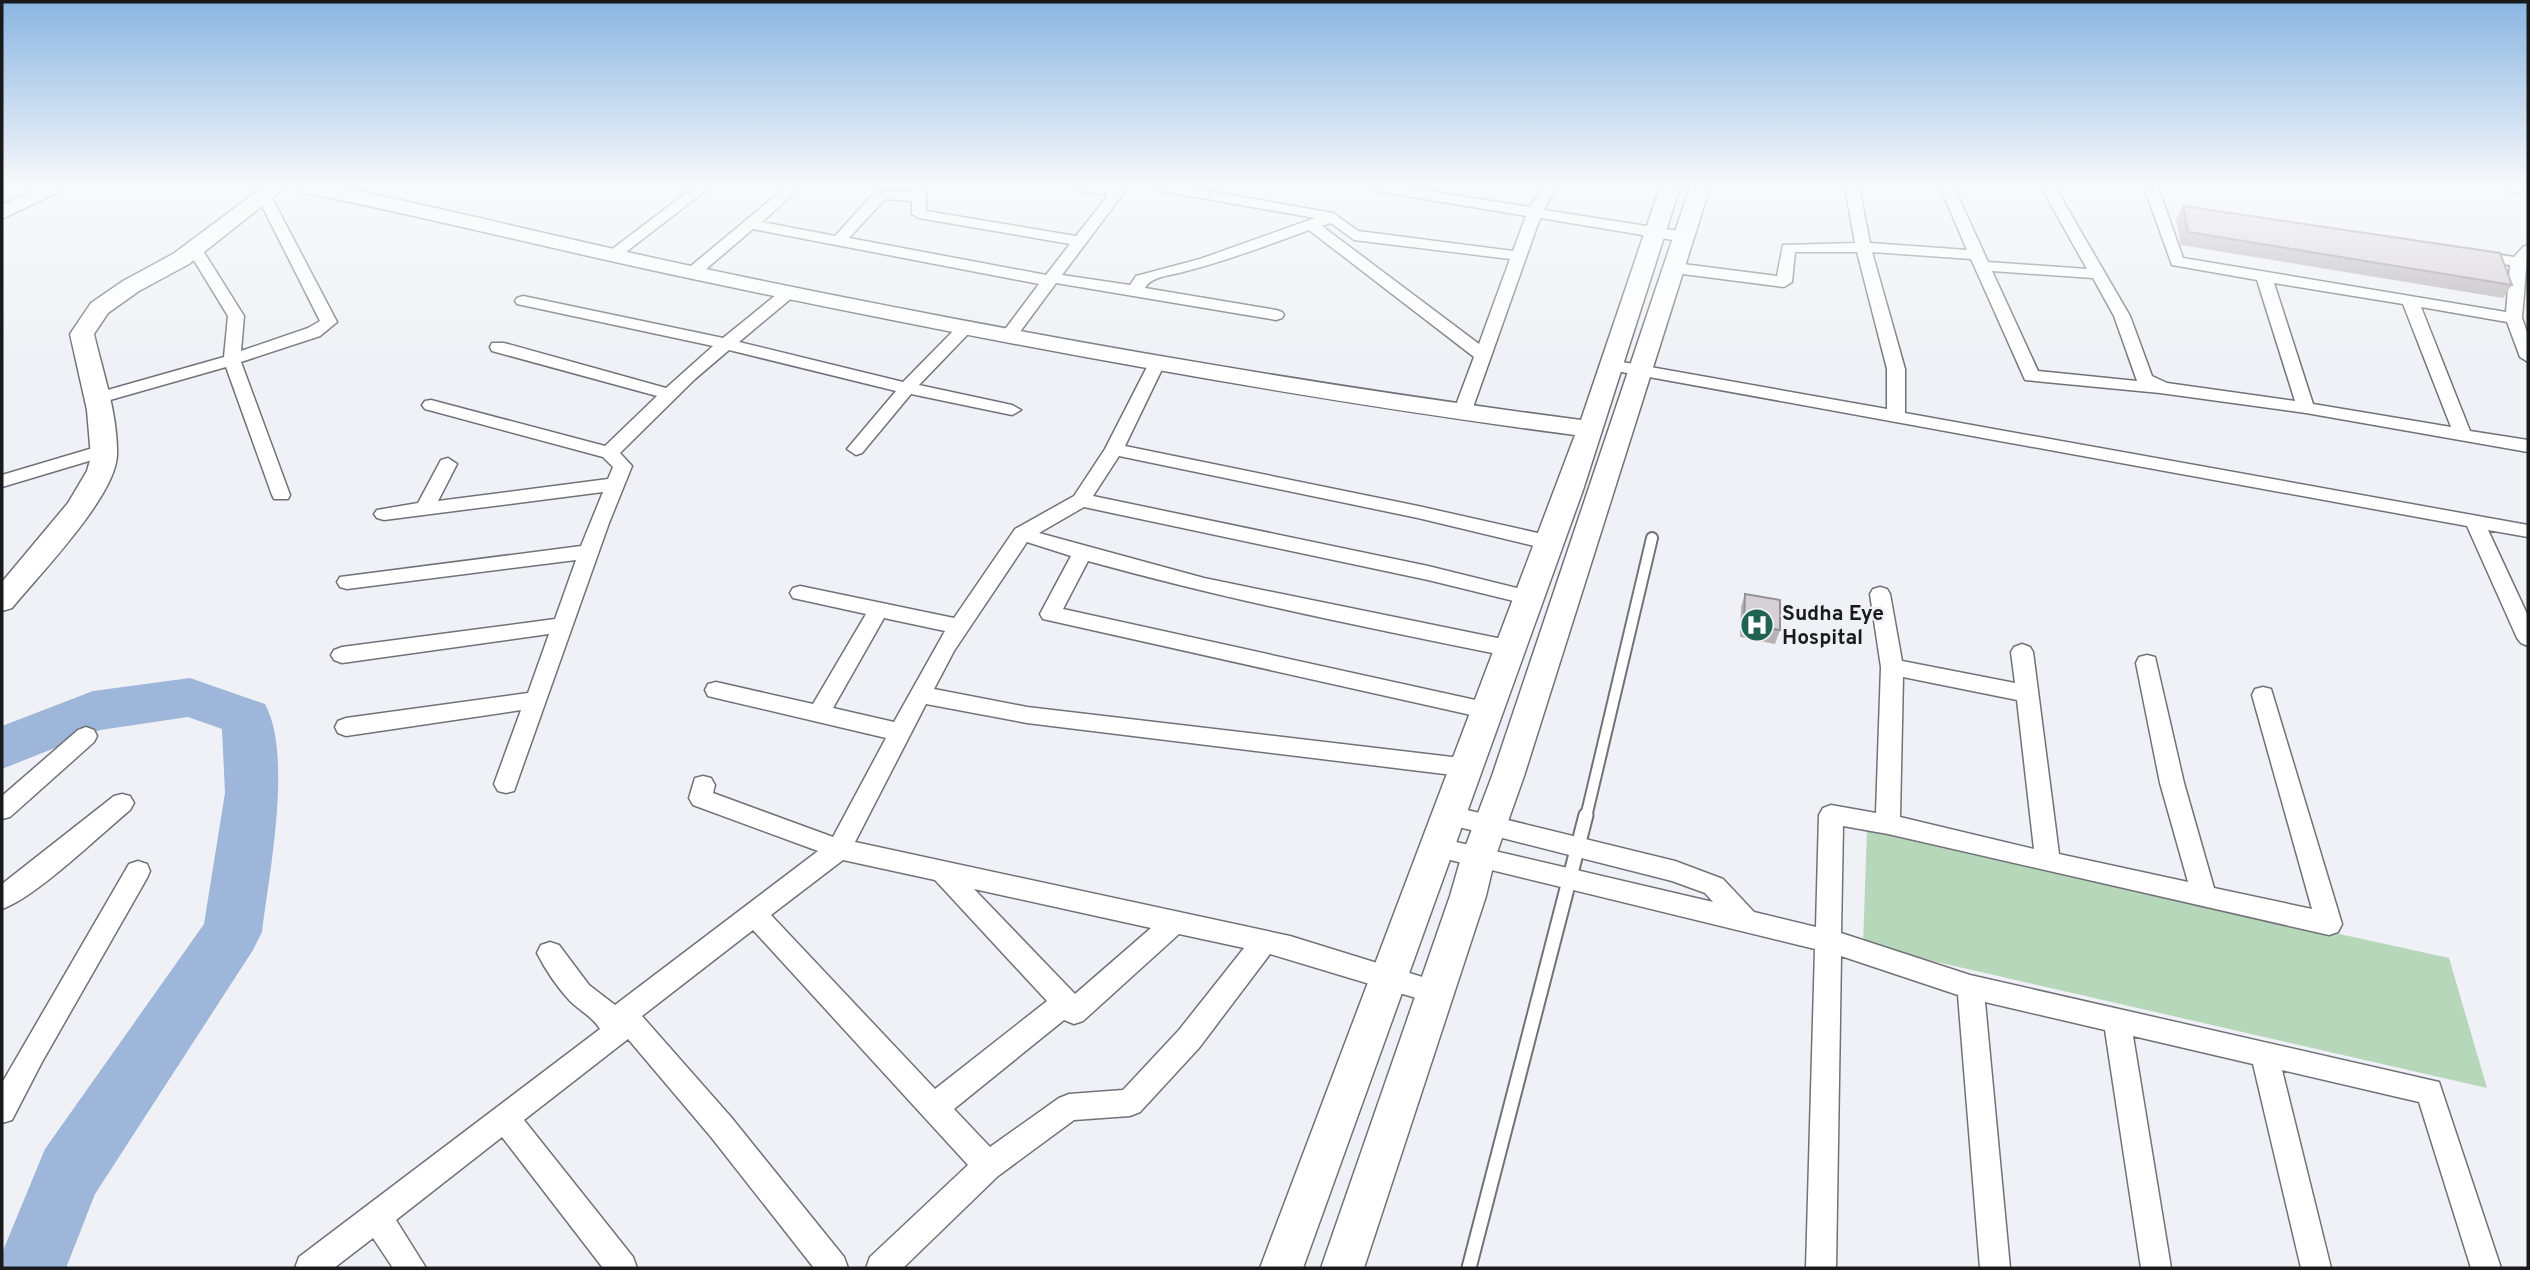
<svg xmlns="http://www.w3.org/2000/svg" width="2530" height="1270" font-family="Overpass,sans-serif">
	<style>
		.green { fill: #b6d7ba }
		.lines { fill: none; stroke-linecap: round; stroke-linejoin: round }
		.river { fill: #9db6d9; fill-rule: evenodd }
		.lane-far1-casing { stroke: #717277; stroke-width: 14 }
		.lane-casing { stroke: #717277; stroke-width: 17 }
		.street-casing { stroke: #717277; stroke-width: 3 }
		.secondary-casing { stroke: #717277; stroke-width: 3 }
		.lane-far1 { stroke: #fff; stroke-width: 10 }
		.lane { stroke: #fff; stroke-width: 13 }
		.street { fill: #fff; fill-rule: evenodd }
		.secondary { fill: #fff; fill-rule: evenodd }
		.wall { fill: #b7b3b5 }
		.building { fill: #d5d0d3; stroke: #959294; stroke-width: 2 }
		.labels { text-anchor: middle; stroke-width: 5; stroke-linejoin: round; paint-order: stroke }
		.poi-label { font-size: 21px; font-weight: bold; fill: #191a1b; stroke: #f0f1f6; text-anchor: start }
	</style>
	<rect width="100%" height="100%" fill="#f0f1f6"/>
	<!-- green -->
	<path class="green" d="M1867 830 2449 958 2487 1088 1863 945Z"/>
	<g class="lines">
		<!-- river -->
		<path class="river" d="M190 678 265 704C293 755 269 874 262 932L253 950 95 1194 66 1268H2V1253L45 1149 204 924 225 793 222 729 188 717 100 730 2 769V726L93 691Z"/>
		<defs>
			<path id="lane-far1" d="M1586 817 1652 538"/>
			<path id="lane" d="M1469 1268 1586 815"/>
			<path id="street" d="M694 187H710L617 259H607L604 256 607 253Z
				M786 187H801L762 222 835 236 876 191 912 192V187H926V211L1076 236 1109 194 1078 191 1071 187H1128L1062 275 1130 285 1136 276 1200 259 1315 218 1161 191 1154 187H1184L1333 213 1358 231 1513 251 1526 216 1377 191 1370 187H1402L1530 207 1543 187H1557L1544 210 1685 232 1693 237 1685 242 1540 218 1471 413 1462 418 1453 413 1474 357 1309 230C1266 246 1223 262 1179 273 1167 276 1151 277 1145 288L1276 310 1282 312 1284 315 1282 318 1276 320 1056 283 1014 340 1008 341 1000 336 1039 284 753 229 698 276H686L684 273 686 270ZM885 199 912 201V214L919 218 1070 244 1046 275 849 238ZM1331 223 1354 240 1510 259 1479 344 1322 226Z
				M1845 187H1859L1870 243 1967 250 1940 187H1954L1988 262 2087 269 2041 187H2055L2130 316 2152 376 2167 383 2295 401 2257 280 2172 265 2144 187H2158L2183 258 2506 312 2510 265 2476 261 2468 256 2476 251 2514 257 2523 247 2528 245 2522 318 2528 335V362L2520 357 2507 322 2421 307 2470 431 2528 440V452L2306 413 2160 393 2025 380 1971 259 1872 252 1905 369V413L2528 525V537L2488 530 2528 616V646L2521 643 2517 638 2467 526 1605 369 1602 365 1605 361 1611 360 1887 409V369L1857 252H1795L1792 282 1784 287 1675 273 1667 268 1675 263 1777 276 1783 245 1855 243ZM1992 271 2093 278 2114 316 2137 381 2038 371ZM2274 283 2403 304 2451 427 2313 404Z
				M264 192 271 196 337 322 320 336 241 362 290 495 288 499H274L272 495 226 367 96 404 87 399 90 395 224 357 228 316 187 249 190 246H200L244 316 241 351 308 328 320 321 257 196Z
				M788 288 794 290 796 293 794 296 739 342 903 382 959 325 965 323 973 328 971 331 919 385 1012 405 1021 410 1012 415 911 394 862 453 856 455 847 449 896 391 729 350 695 379 620 453 632 466 609 523 514 791 506 793 498 791 494 784 521 710 346 736 338 733 335 727 338 721 346 718 528 693 549 634 342 663 334 660 331 655 334 650 342 647 555 619 576 560 347 589 340 587 337 582 340 577 581 546 603 492 384 520 377 518 374 514 377 510 418 503 441 460 448 458 457 464 438 501 608 479 613 467 603 457 425 409 422 405 425 401 431 400 605 446 657 396 492 351 490 347 492 343H504L666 388 713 346 517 304 515 301 517 298 523 296 723 338 782 290Z
				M1157 358 1165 363 1125 446 1418 506 1551 536 1558 538 1561 543 1558 548 1551 550 1418 518 1119 456 1093 496 1428 566 1537 593 1540 598 1537 603 1530 605 1428 580 1084 507 1039 533 1204 578 1512 641 1519 644 1523 649 1519 654 1512 657C1370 628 1228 600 1088 561L1063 609 1489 703 1497 705 1500 711 1497 717 1489 719 1043 619 1040 614 1071 556 1027 542 954 651 934 689 1027 707 1469 759 1477 762 1480 768 1477 774 1469 777 1027 723 926 704 855 842 1290 936 1445 984 1449 992 1445 1000 1436 1004 1270 954 1199 1048 1140 1112 1130 1116 1074 1120 998 1176 903 1268H866L870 1257 968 1165 753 930 642 1016 731 1117 844 1257 848 1268H814L711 1137 628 1039 524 1120 633 1257 637 1268H603L502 1137 396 1220 426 1268H393L373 1238 334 1268H295L299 1257 600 1029C593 1017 580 1011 570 1001 558 988 545 969 537 953L541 945 550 942 559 945 589 985 615 1005 818 851 693 805 689 798 695 778 703 776 711 778 715 785 713 793 833 837 886 738 716 698 708 696 705 690 708 684 716 682 813 704 866 614 793 598 790 593 793 588 800 586 954 618 1015 529 1074 496 1105 449 1149 363ZM884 618 945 631 894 722 833 708ZM843 860 935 880 1047 1001 935 1089 771 915ZM974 889 1151 928 1075 994ZM1179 934 1244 948 1179 1030 1123 1090 1069 1094 1059 1098 990 1147 954 1109 1064 1020 1074 1024 1083 1021Z
				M103 445 112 451 109 455 2 487V475Z
				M1880 587 1887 589 1890 594 1902 661 2015 683 2011 652 2014 647 2022 644 2030 647 2033 652 2059 854 2188 882 2160 783 2136 663 2139 657 2147 655 2155 657 2184 783 2214 888 2312 909 2252 695 2255 689 2263 687 2271 689 2342 924 2338 932 2329 935 1888 834 1843 826 1841 933 1970 975 2439 1082 2501 1268H2471L2419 1102 2282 1070 2331 1268H2301L2253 1064 2133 1036 2171 1268H2141L2105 1030 1985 1002 2010 1268H1980L1958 995 1841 956 1836 1268H1806L1815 949 1430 855 1427 848 1430 841 1439 838 1713 902 1705 893 1672 881 1443 823 1439 816 1443 809 1451 806 1675 861 1723 879 1754 912 1816 927 1819 815 1823 808 1831 805 1876 813 1881 667 1870 594 1873 589ZM1903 677 2017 700 2034 849 1900 817Z
				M86 727 94 730 97 736 94 742 10 817 2 819V796L78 730Z
				M122 794 130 796 134 803 130 810C100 835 35 898 2 909V884L114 796Z
				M138 861 147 864 150 871 147 878 42 1062 12 1120 2 1123V1083L129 864Z"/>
			<path id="secondary" d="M38 187H63L60 191 2 219V205Z
				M263 187H286L189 264 139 291 108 313 94 334C103 373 118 415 117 455 116 496 39 575 12 608L2 611V582L68 503 87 471 91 457 87 410 70 334 91 303 123 281 173 254Z
				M296 187H336L354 190C467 214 578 242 691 266 986 328 1282 381 1581 420L1660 187H1680L1583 490 1303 1268H1260L1575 435C1279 396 985 341 693 279 564 252 436 219 306 193L299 191Z
				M1690 187H1710L1524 776 1495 858 1486 896 1364 1268H1321L1450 896 1461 858 1492 776Z
				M2506 187H2528V194L2509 191Z"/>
		</defs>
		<!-- lane-far1 casing -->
		<use href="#lane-far1" class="lane-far1-casing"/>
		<!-- lane casing -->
		<use href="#lane" class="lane-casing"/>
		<!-- street casing -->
		<use href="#street" class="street-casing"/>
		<!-- secondary casing -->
		<use href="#secondary" class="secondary-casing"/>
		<!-- lane-far1 -->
		<use href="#lane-far1" class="lane-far1"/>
		<!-- lane -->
		<use href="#lane" class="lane"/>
		<!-- street -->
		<use href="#street" class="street"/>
		<!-- secondary -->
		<use href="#secondary" class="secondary"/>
	</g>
	<!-- wall -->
	<path class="wall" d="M2183 206 2512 285 2503 298 2181 245 2176 219Z
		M1745 594 1780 630 1775 644 1740 637 1741 607Z"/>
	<!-- building -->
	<path class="building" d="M2183 206 2500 253 2512 285 2188 232Z
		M1745 594 1780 600V630L1744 624Z"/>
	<!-- sky -->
	<linearGradient id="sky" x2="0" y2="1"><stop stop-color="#8ab5e2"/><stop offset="0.51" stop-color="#f8f9fb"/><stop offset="1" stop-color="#f8f9fb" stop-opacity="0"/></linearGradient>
	<rect width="2530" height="364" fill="url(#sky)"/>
	<!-- icons -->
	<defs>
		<symbol id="hospital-disc" viewBox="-11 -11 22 22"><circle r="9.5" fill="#216352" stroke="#f0f1f6"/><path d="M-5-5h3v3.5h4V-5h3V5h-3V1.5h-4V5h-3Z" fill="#fff"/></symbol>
	</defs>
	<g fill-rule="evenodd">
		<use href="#hospital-disc" x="1738" y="606" width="38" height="38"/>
	</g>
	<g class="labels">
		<!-- poi labels -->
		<g class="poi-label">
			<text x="1782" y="620">Sudha Eye<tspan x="1782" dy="24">Hospital</tspan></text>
		</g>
	</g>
	<!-- border -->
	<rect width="2530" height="1270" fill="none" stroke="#191a1b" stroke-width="7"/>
</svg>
